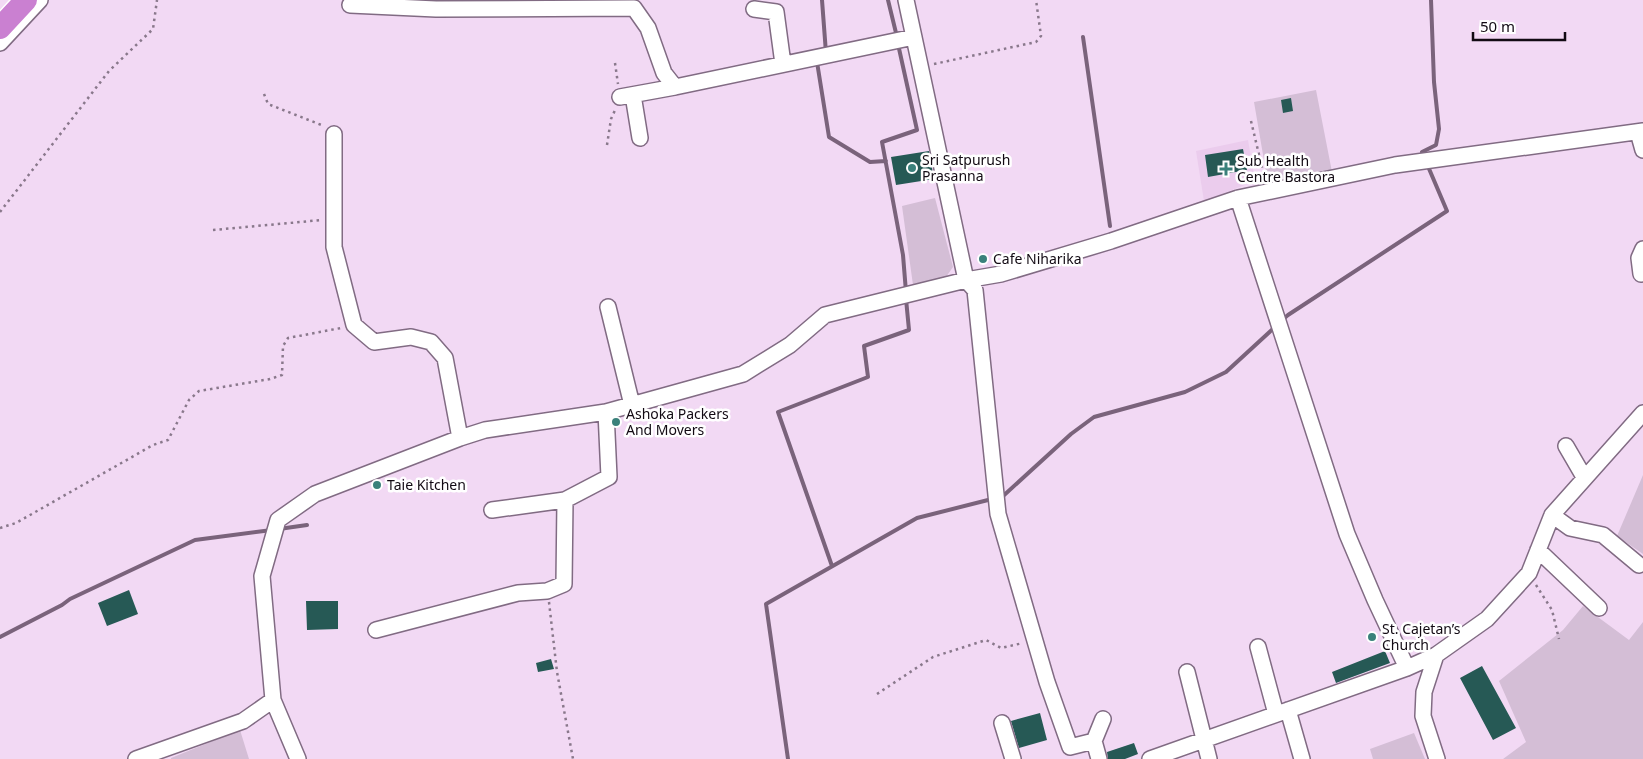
<svg xmlns="http://www.w3.org/2000/svg" width="1643" height="759" font-family="'Noto Sans',sans-serif">
	<style>
		.built { fill: #ebcced }
		.green { fill: #d4bed6 }
		.lines { fill: none; stroke-linecap: round; stroke-linejoin: round }
		.stream { stroke: #7a637b; stroke-width: 4 }
		.building { fill: #265955 }
		.minor-casing { stroke: #816b83; stroke-width: 18 }
		.highway-casing { stroke: #fff; stroke-width: 25 }
		.path { stroke: #89788b; stroke-width: 2.5; stroke-dasharray: 2.5 4; stroke-linecap: butt }
		.minor { stroke: #fff; stroke-width: 15 }
		.highway { stroke: #ca80d1; stroke-width: 22 }
		.poi-dot { fill: #3a817b; stroke: #fff; stroke-width: 2 }
		.labels { text-anchor: middle; stroke-width: 5; stroke-linejoin: round; paint-order: stroke }
		.poi-label { font-size: 14px; fill: #120a13; stroke: #fff; text-anchor: start }
	</style>
	<rect width="100%" height="100%" fill="#f2d9f4"/>
	<!-- built -->
	<path class="built" d="M1248 140 1255 181 1204 201 1196 151Z"/>
	<!-- green -->
	<path class="green" d="M1316 90 1332 172 1268 184 1254 102Z
		M935 198 953 267 946 277 913 285 902 206Z
		M1643 475V554L1617 536Z
		M1583 606 1629 640 1643 622V759H1503L1526 742 1499 681 1563 630Z
		M240 730 249 759H171V758Z
		M1414 733 1425 759H1373L1370 749Z"/>
	<g class="lines">
		<!-- stream -->
		<path class="stream" d="M822 0 826 53
			M888 0 897 37
			M1083 37 1110 226
			M898 44 917 130 882 142 903 255 906 292
			M817 62 829 137 870 162 886 161
			M1424 157 1422 152 1436 145 1439 129 1434 82 1431 0
			M1281 321 1288 315 1447 211 1427 164
			M999 497H1002L1071 434 1094 417 1185 392 1226 372 1276 326
			M279 529 307 525
			M832 566 778 412 868 377 864 346 909 330 906 299
			M0 637 62 605 70 599 195 540 272 530
			M788 759 766 604 917 518 992 499"/>
	</g>
	<!-- building -->
	<path class="building" d="M1291 98 1293 111 1283 113 1281 100Z
		M1243 149 1247 170 1208 177 1205 155Z
		M929 151 934 179 896 185 891 157Z
		M129 590 138 614 107 626 98 603Z
		M306 601H338V629L307 630Z
		M1385 651 1390 663 1336 683 1332 672Z
		M551 659 554 669 538 672 536 663Z
		M1482 666 1516 728 1493 740 1460 678Z
		M1040 713 1047 740 1019 748 1011 721Z
		M1134 743 1138 754 1125 759H1108L1107 752Z"/>
	<g class="lines">
		<defs>
			<path id="minor" d="M906 0 966 280 975 290 998 514 1047 682 1070 747 1094 741 1099 759
				M350 5 436 9 634 8 648 28 664 73 675 87 914 37
				M754 9 776 12 783 64
				M0 43 40 0
				M633 95 640 138
				M620 97 675 87
				M1638 132 1643 150
				M334 134V247L354 325 374 342 411 337 431 342 445 358 460 438
				M1238 198 1347 534 1375 600 1407 668
				M1641 274 1639 258 1643 249
				M608 307 632 405
				M1566 446 1584 477
				M492 510 565 500
				M1552 515 1570 528 1603 535 1639 565
				M1538 550 1599 608
				M376 630 518 593 547 591 564 584 565 500 609 477 606 412
				M1258 647 1276 714
				M1436 655 1424 692 1423 716 1437 759
				M1187 672 1209 759
				M273 700 298 759
				M1288 710 1302 759
				M1002 723 1013 759
				M1094 741 1103 719
				M136 759 243 721 273 700 262 576 278 520 315 494 460 438 485 430 606 412 743 374 790 345 825 315 966 280 1001 274 1111 241 1238 198 1395 165 1643 131
				M1150 759 1407 668 1436 655 1487 619 1529 573 1552 515 1643 413"/>
			<path id="highway" d="M0 28 26 0"/>
		</defs>
		<!-- minor casing -->
		<use href="#minor" class="minor-casing"/>
		<!-- highway casing -->
		<use href="#highway" class="highway-casing"/>
		<!-- path -->
		<path class="path" d="M615 63 618 84
			M934 64 1036 42 1041 36 1036 0
			M264 94 268 104 324 126
			M1251 121 1265 180
			M607 145 611 119 616 108
			M0 212 109 71 153 29 157 0
			M213 230 322 220
			M0 528 16 523 153 445 168 440 189 400 199 391 270 379 282 375 283 346 288 338 341 328
			M1536 585 1552 610 1559 639
			M549 602 557 672 573 759
			M877 694 933 657 986 640 1001 648 1023 643"/>
		<!-- minor -->
		<use href="#minor" class="minor"/>
		<!-- highway -->
		<use href="#highway" class="highway"/>
	</g>
	<!-- markers -->
	<g class="poi-dot">
		<circle cx="912" cy="168" r="5"/>
		<path d="M1223.5 161.5h5v5h5v5h-5v5h-5v-5h-5v-5h5z"/>
		<circle cx="983" cy="259" r="5"/>
		<circle cx="616" cy="422" r="5"/>
		<circle cx="377" cy="485" r="5"/>
		<circle cx="1372" cy="637" r="5"/>
	</g>
	<g class="labels">
		<!-- poi labels -->
		<g class="poi-label">
			<text x="922" y="165">Sri Satpurush<tspan x="922" dy="16">Prasanna</tspan></text>
			<text x="1237" y="166">Sub Health<tspan x="1237" dy="16">Centre Bastora</tspan></text>
			<text x="993" y="264">Cafe Niharika</text>
			<text x="626" y="419">Ashoka Packers<tspan x="626" dy="16">And Movers</tspan></text>
			<text x="387" y="490">Taie Kitchen</text>
			<text x="1382" y="634">St. Cajetan’s<tspan x="1382" dy="16">Church</tspan></text>
		</g>
	</g>
	<!-- scale -->
	<path d="M1473 32v8h92v-8" fill="none" stroke="#120a13" stroke-width="2.5"/>
	<text x="1480" y="32" font-size="15" fill="#120a13" stroke="#ffffff" stroke-width="4" paint-order="stroke">50 m</text>
</svg>
